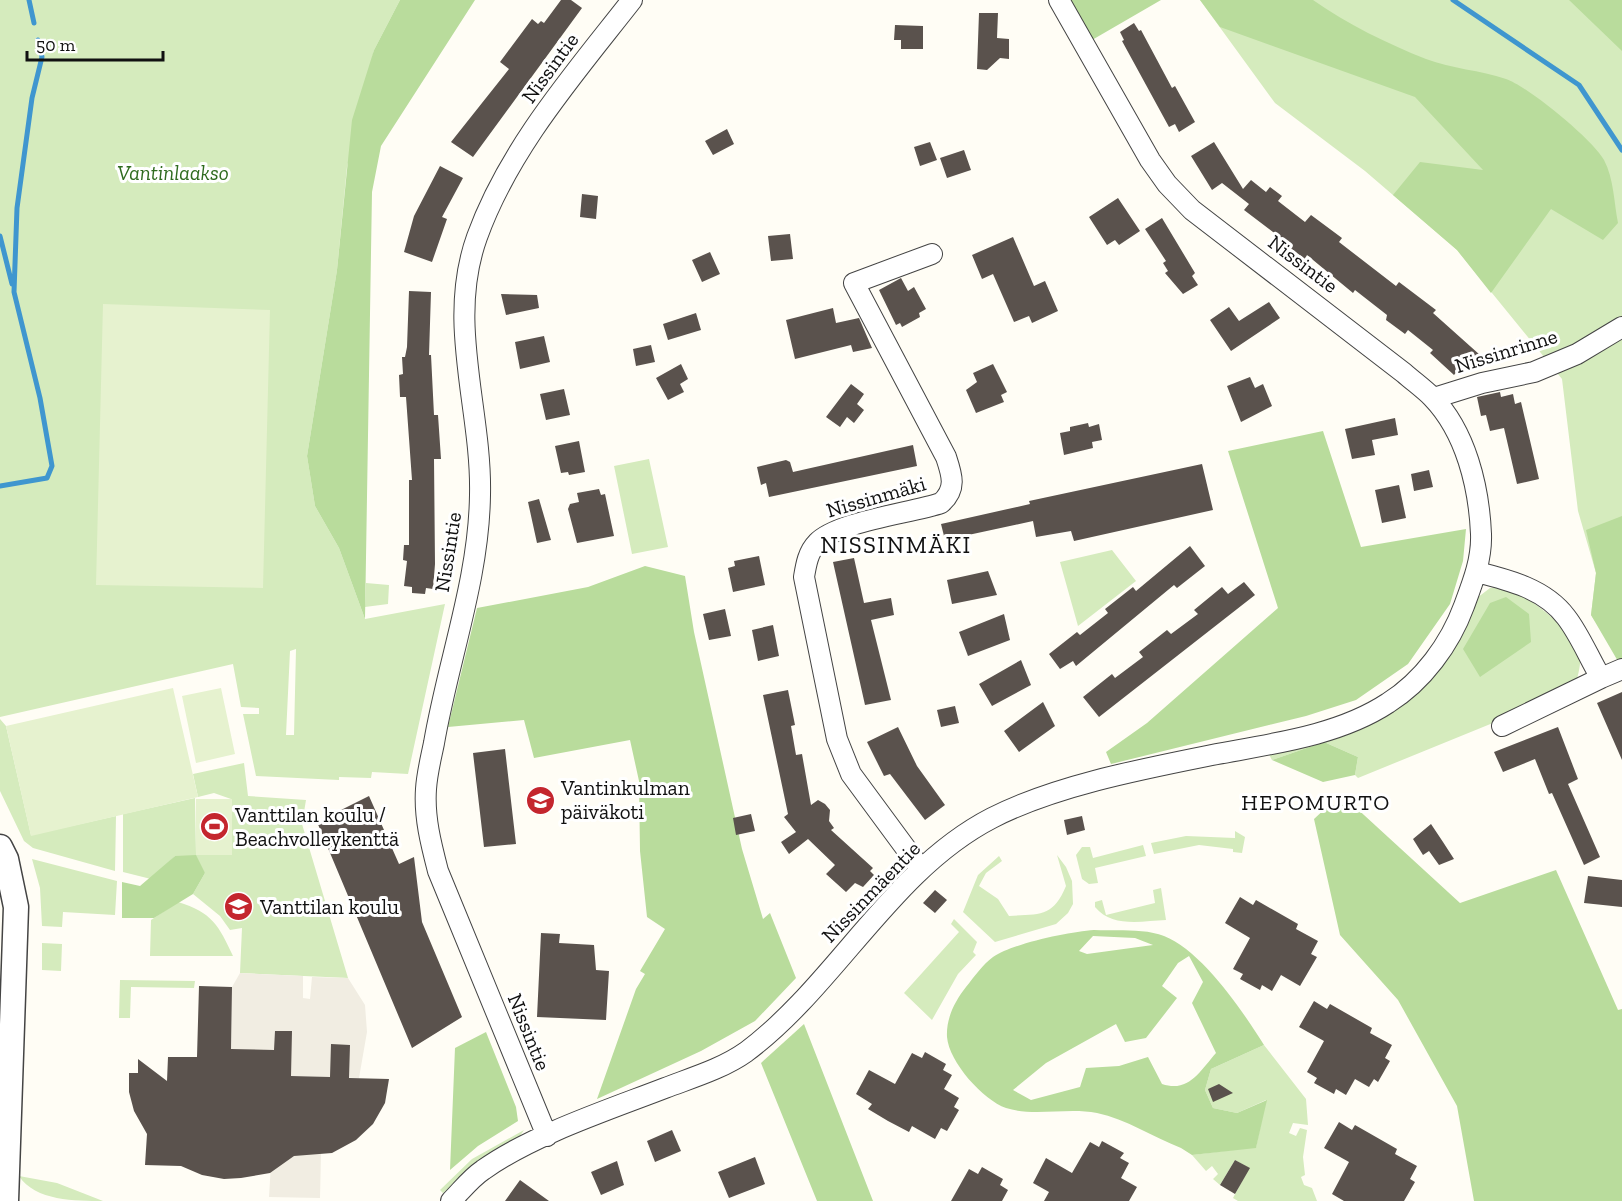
<svg xmlns="http://www.w3.org/2000/svg" width="1622" height="1201" font-family="'Zilla Slab',serif">
	<style>
		.green { fill: #d5ebbd; fill-rule: evenodd }
		.forest { fill: #b9dc9c; fill-rule: evenodd }
		.pitch { fill: #e6f2cf }
		.plaza { fill: #f1ede2 }
		.lines { fill: none; stroke-linecap: round; stroke-linejoin: round }
		.stream { stroke: #3f96cf; stroke-width: 5 }
		.building { fill: #5a524d }
		.minor-casing { stroke: #444; stroke-width: 22 }
		.tertiary-casing { stroke: #444; stroke-width: 27 }
		.minor { stroke: #fff; stroke-width: 20 }
		.tertiary { stroke: #fff; stroke-width: 24 }
		.labels { text-anchor: middle; stroke-width: 6; stroke-linejoin: round; paint-order: stroke }
		.street-label { font-size: 21px; fill: #111; stroke: #fff }
		.park-label { font-size: 21px; font-style: italic; fill: #2f6b1f; stroke: #fff }
		.poi-label { font-size: 21px; fill: #111; stroke: #fff; text-anchor: start }
		.neighbourhood-label { font-size: 22px; letter-spacing: 1.5px; fill: #111; stroke: #fff }
		.quarter-label { font-size: 24px; letter-spacing: 1.5px; fill: #111; stroke: #fff }
	</style>
	<rect width="100%" height="100%" fill="#fffdf5"/>
	<!-- green -->
	<path class="green" d="M0 0H400L374 50 347 167 337 270 307 456 315 506 339 548 365 619 445 604 408 774 372 772 371 778 339 777V780L256 776 243 714H259V708L241 707 233 664 0 717ZM296 649 294 735H286L290 651Z
		M1200 0H1622V662L1591 615 1596 573 1578 511 1562 379 1457 250 1365 171 1275 103Z
		M649 459 668 547 632 554 614 466Z
		M1112 550 1136 581 1078 626 1060 562Z
		M366 583 389 585 388 604 365 607Z
		M1508 586C1529 599 1578 631 1580 658 1581 666 1577 677 1576 686L1549 700 1358 778 1355 775 1358 757 1324 742 1272 760 1267 751 1432 674 1463 633 1477 598 1490 588Z
		M0 719 6 726 31 835 116 816 115 871 33 848 24 841 0 791Z
		M244 763 248 796 306 800 302 824 348 978 240 973 242 928 230 930 220 916 193 894 205 873 175 856 151 879 123 872V814L195 798 196 855 231 799 214 793 198 797 193 774Z
		M1235 831 1245 837 1242 853 1233 852V849L1199 845 1154 854 1151 843 1186 836 1235 838Z
		M1143 845 1146 856 1095 868 1098 883 1089 884 1082 879 1076 855 1082 847H1090L1093 858Z
		M1057 855 1066 867 1072 881 1073 904 1068 913 1056 924 995 942 963 912 978 875 999 856 1002 861 986 873 979 886 998 899 1009 916C1041 914 1053 917 1066 886Z
		M32 859 117 881 115 915 63 912 62 927 42 926 40 888Z
		M1161 888 1166 920C1142 921 1112 928 1095 907V902L1102 900 1106 915 1155 903 1153 890Z
		M178 902C212 912 219 926 233 956H150L151 920Z
		M954 919 977 942 973 952 976 955 958 974 932 1020 904 993 959 932 951 924Z
		M42 943 62 944 61 971 42 970Z
		M120 980 195 981 194 988 131 987 130 1018H119Z
		M1264 1045 1306 1099 1308 1125 1293 1123 1289 1133 1296 1136 1300 1128 1307 1130 1303 1157 1305 1175 1301 1177 1304 1185 1312 1188 1317 1201H1238L1233 1198 1249 1168 1235 1160 1220 1185 1213 1179 1218 1174 1212 1166 1206 1171 1192 1155 1256 1147 1266 1100 1237 1113 1213 1108 1205 1090 1211 1069Z
		M524 1130 517 1140 471 1169 443 1193 440 1190 472 1159Z
		M19 1176 57 1183 103 1201C76 1201 35 1201 19 1176Z"/>
	<!-- forest -->
	<path class="forest" d="M400 0H475L381 146 372 192 365 619 339 548 315 506 307 456 337 270 352 120 374 50Z
		M1068 0H1161L1092 40Z
		M1200 0H1313C1347 24 1388 44 1426 59 1452 69 1480 70 1506 79 1529 87 1593 140 1604 160 1614 179 1614 203 1618 223L1603 240 1551 209 1491 293 1457 250 1393 195 1420 162 1483 170 1415 97 1220 27Z
		M1569 0H1622V51Z
		M1323 431 1361 547 1466 529 1463 561 1450 604 1408 664 1356 700 1306 716 1111 764 1106 752 1147 723 1278 608 1228 451Z
		M1622 516V662L1619 663 1591 615 1596 573 1586 530Z
		M645 566 685 576 694 632 742 849 763 919 770 913 796 978 755 1021 701 1051 597 1099 636 989 645 974 640 971 665 929 647 917 640 851 639 781 630 740 534 758 524 720 448 727 477 608 588 587Z
		M1506 597 1529 614 1531 642 1480 677 1463 649 1490 603Z
		M1324 742 1358 757 1355 775 1323 782 1272 760Z
		M1352 804 1460 903 1556 870 1618 1010 1622 1009V1201H1474L1457 1106 1398 1000 1340 935 1314 819 1328 806Z
		M196 855 205 873 193 894 154 918H122V882L140 886 175 856Z
		M1094 930C1115 931 1144 928 1164 936 1202 951 1242 1010 1264 1045L1211 1069 1205 1090 1213 1108 1237 1113 1267 1100 1256 1148 1192 1155 1181 1148C1153 1137 1126 1119 1097 1113 1067 1107 1035 1117 1006 1108 983 1100 949 1062 947 1037 946 1018 955 1001 966 987 974 977 983 964 993 957 1014 943 1069 932 1094 930ZM1093 936 1135 938 1153 945 1087 954 1079 951ZM1189 956 1203 982 1192 1003 1216 1053C1200 1071 1189 1093 1162 1084L1148 1057 1119 1066 1086 1068 1080 1087 1031 1100 1013 1090 1046 1063 1116 1024 1125 1042 1146 1038 1177 998 1162 986 1178 963Z
		M804 1024 873 1201H817L761 1063Z
		M486 1032 516 1107 518 1121 478 1146 450 1170 455 1048Z"/>
	<!-- pitch -->
	<path class="pitch" d="M103 304 270 310 263 588 96 585Z
		M173 688 198 797 31 836 6 726Z
		M221 688 235 754 196 763 182 696Z
		M196 799H232V855H196Z"/>
	<!-- plaza -->
	<path class="plaza" d="M240 973 303 976V998L310 999 312 977 348 978 365 1005 367 1032 359 1078 253 1075 254 1050 231 1049 232 987Z
		M272 1147 321 1153 320 1198 269 1197Z"/>
	<g class="lines">
		<!-- stream -->
		<path class="stream" d="M29 0 34 23
			M1453 0 1579 85 1622 150
			M0 236 12 284
			M0 486 47 478 52 466 40 398 14 292 17 208 32 98 42 57 38 40"/>
	</g>
	<!-- building -->
	<path class="building" d="M561 0H571L582 8 473 157 451 142 509 69 500 62 532 19 538 24 541 21 544 23Z
		M979 13H998L997 38 1009 39V59L1000 58 987 70 977 69Z
		M1134 23 1139 31 1141 30 1172 88 1175 86 1195 122 1179 132 1175 124 1169 127 1122 41 1124 40 1120 32Z
		M895 25 923 26V49H901V40H894Z
		M727 129 734 144 713 155 705 141Z
		M930 142 937 160 920 166 914 147Z
		M1214 142 1243 189 1251 180 1266 192 1270 187 1282 196 1278 201 1305 222 1311 215 1342 238 1339 242 1396 286 1399 282 1436 310 1433 313 1480 355 1463 373 1459 369 1454 375 1430 353 1433 350 1408 330 1405 334 1386 320 1387 315 1355 290 1353 293 1307 255 1305 259 1280 240 1281 238 1244 210 1249 204 1222 183 1212 190 1191 156Z
		M964 150 971 170 947 178 940 158Z
		M440 166 463 178 442 217 447 219 432 262 404 252 414 216Z
		M582 194 598 196 596 219 580 217Z
		M1118 198 1140 231 1119 245 1115 240 1107 245 1089 217Z
		M1162 218 1195 273 1192 276 1198 285 1183 294 1165 273 1168 271 1163 263 1166 261 1145 229Z
		M790 234 793 259 771 261 768 236Z
		M1013 237 1034 286 1045 281 1058 311 1032 323 1029 316 1014 322 993 274 982 279 972 255Z
		M710 252 720 274 702 282 692 260Z
		M901 278 908 291 914 287 926 309 919 313 920 317 902 327 900 323 896 325 879 290Z
		M409 291 431 292 429 355H431L434 415H438L441 459H434L435 564 433 589 426 588 425 594 412 593V587L404 586 407 561 403 560 404 545H409V480H412L406 397H400L399 375 403 374 402 357H405L407 347Z
		M501 294 537 295 539 308 506 315Z
		M1269 302 1280 318 1231 351 1210 320 1229 307 1239 321Z
		M833 308 836 323 859 318 872 348 853 352 851 345 795 359 786 320Z
		M696 313 701 330 668 340 663 324Z
		M544 336 550 362 520 369 515 342Z
		M651 345 655 362 636 366 633 349Z
		M681 364 688 379 680 384 684 392 668 400 656 378Z
		M993 364 1007 392 1001 395 1004 402 976 413 966 390 977 382 973 373Z
		M1250 377 1255 388 1263 384 1272 406 1241 422 1227 386Z
		M851 384 864 394 857 404 864 410 854 423 847 417 840 427 826 417Z
		M564 389 570 415 546 420 540 394Z
		M1500 392 1501 397 1513 394 1515 404 1521 402 1539 479 1517 484 1504 428 1490 431 1486 415 1481 416 1477 397Z
		M1395 418 1398 435 1372 440 1375 455 1352 459 1345 429Z
		M1088 423 1089 427 1099 424 1102 440 1092 442 1093 448 1064 455 1060 433 1070 431V427Z
		M579 441 585 472 569 475 568 472 561 473 555 446Z
		M913 445 917 466 769 497 766 483 761 485 757 467 786 460 790 462 793 472Z
		M1202 464 1213 510 1074 541 1071 531 1036 537 1033 521 945 540 941 524 1030 504 1029 501Z
		M1429 470 1433 487 1414 491 1411 474Z
		M1399 485 1406 518 1382 523 1375 490Z
		M599 489 601 495 605 494 614 536 577 543 568 509 570 504 579 502 577 493Z
		M539 499 551 540 537 543 528 502Z
		M1190 546 1205 566 1177 588 1174 585 1076 666 1073 661 1060 669 1049 654 1077 632 1080 635 1108 613 1105 609 1133 587 1136 591Z
		M759 556 765 585 733 592 728 568 735 566 734 561Z
		M854 558 864 603 891 598 894 615 871 620 891 700 865 705 833 562Z
		M988 571 997 595 952 604 947 580Z
		M1244 582 1255 595 1099 717 1083 697 1112 674 1115 678 1143 657 1139 652 1167 630 1171 634 1198 614 1194 610 1222 587 1228 594Z
		M725 609 731 636 709 640 703 614Z
		M1004 614 1010 640 968 656 959 632Z
		M773 625 779 656 758 661 752 630Z
		M1021 660 1031 685 992 706 979 684Z
		M788 690 795 725 791 726 796 755 802 754 811 805 818 800 825 804 830 810 829 821 834 828 831 830 873 868 870 871 874 875 863 887 855 883 846 892 826 874 835 865 808 839 789 854 781 842 796 832 784 817 788 814 763 695Z
		M1622 692V760L1597 703Z
		M1043 702 1055 726 1019 752 1004 731Z
		M955 706 959 723 941 727 937 710Z
		M898 727 917 766 945 805 925 820 890 774 884 776 867 742Z
		M1558 727 1578 779 1568 784 1600 857 1584 865 1552 793 1549 794 1535 759 1503 772 1494 752Z
		M505 749 516 844 484 847 473 753Z
		M369 796 399 864 414 857 422 922 462 1017 412 1048 317 822Z
		M751 814 755 831 736 835 733 818Z
		M1082 816 1085 830 1067 835 1064 820Z
		M1431 824 1443 842 1454 859 1439 865 1429 851 1423 855 1413 839Z
		M1588 876 1622 880V907L1584 903Z
		M935 890 947 900 935 913 923 903Z
		M1240 897 1253 905 1256 900 1298 924 1296 929 1318 941 1311 954 1317 957 1300 986 1281 975 1272 991 1262 985 1260 990 1240 979 1243 974 1233 969 1250 938 1225 923Z
		M541 933 560 934 559 943 594 945 596 970 609 971 606 1020 537 1017Z
		M199 986 232 987 231 1049 274 1050 275 1031H292L291 1076 330 1077 331 1044 350 1045 349 1078 389 1079 385 1103 373 1124 356 1140 332 1153 294 1156 270 1173 241 1178 224 1179 202 1175 181 1166 145 1165 147 1134 134 1111 129 1092V1073H138V1059L167 1081 168 1057H197Z
		M1314 1001 1327 1009 1330 1004 1372 1028 1370 1033 1392 1045 1385 1058 1390 1061 1378 1082 1374 1079 1369 1087 1355 1079 1346 1095 1336 1089 1334 1094 1314 1083 1317 1078 1307 1072 1324 1041 1299 1027Z
		M925 1052 946 1064 943 1070 952 1075 944 1089 959 1098 954 1107 959 1110 947 1131 941 1128 935 1139 912 1126 909 1132 888 1121 868 1109 872 1104 856 1094 869 1070 895 1084 912 1053 922 1058Z
		M1219 1084 1233 1093 1213 1102 1208 1089Z
		M1339 1122 1352 1130 1355 1125 1397 1149 1395 1154 1417 1166 1410 1179 1415 1182 1404 1201H1344L1332 1194 1349 1162 1324 1148Z
		M672 1130 681 1151 655 1162 647 1141Z
		M1102 1141 1124 1153 1120 1158 1129 1163 1121 1178 1137 1187 1129 1201H1044L1049 1192 1033 1183 1046 1158 1072 1173 1090 1142 1099 1147Z
		M755 1157 765 1184 729 1198 718 1172Z
		M1235 1160 1250 1168 1235 1194 1220 1185Z
		M617 1161 624 1185 601 1195 591 1172Z
		M982 1167 1003 1179 1000 1185 1008 1190 1002 1201H951L969 1169 978 1174Z
		M520 1180 549 1201H505Z"/>
	<g class="lines">
		<defs>
			<path id="minor" d="M1434 398 1482 383 1534 372 1577 354 1622 327
				M1477 572C1509 580 1545 589 1566 617 1580 635 1589 658 1601 678L1622 669
				M1502 726 1601 678
				M921 869 851 774 837 739 804 577C806 565 808 552 817 543 836 522 912 513 941 503 957 489 952 475 946 457L854 283 932 254
				M547 1136 438 871C431 844 424 817 426 789 427 773 431 758 434 743 448 661 479 579 480 495 482 409 446 323 477 237 509 148 575 73 632 0
				M451 1201C461 1191 471 1178 483 1170 532 1135 608 1110 665 1088 691 1078 722 1069 746 1052 836 985 891 870 992 818 1054 786 1142 769 1212 755 1270 744 1338 736 1388 703 1423 681 1450 644 1464 606 1473 582 1482 559 1481 534 1479 487 1466 432 1432 397 1424 389 1413 381 1404 373L1192 210 1167 184 1150 160 1059 0"/>
			<path id="tertiary" d="M0 847 6 859 16 907 6 1201"/>
		</defs>
		<!-- minor casing -->
		<use href="#minor" class="minor-casing"/>
		<!-- tertiary casing -->
		<use href="#tertiary" class="tertiary-casing"/>
		<!-- minor -->
		<use href="#minor" class="minor"/>
		<!-- tertiary -->
		<use href="#tertiary" class="tertiary"/>
	</g>
	<!-- icons -->
	<defs>
		<symbol id="school-disc" viewBox="-11 -11 22 22"><circle r="9.5" fill="#c4262e" stroke="#fff"/><path d="M0-5L7-2L0 1L-7-2ZM-4 1L0 2.5L4 1V4Q0 6-4 4Z" fill="#fff"/></symbol>
		<symbol id="stadium-disc" viewBox="-11 -11 22 22"><circle r="9.5" fill="#c4262e" stroke="#fff"/><path d="M0-5a6.5 5 0 1 0 0 10a6.5 5 0 1 0 0-10ZM-3.5-1.8h7v3.6h-7Z" fill="#fff"/></symbol>
	</defs>
	<g fill-rule="evenodd">
		<use href="#school-disc" x="524" y="784" width="33" height="33"/>
		<use href="#stadium-disc" x="198" y="810" width="33" height="33"/>
		<use href="#school-disc" x="222" y="890" width="33" height="33"/>
	</g>
	<g class="labels">
		<!-- street labels -->
		<g class="street-label">
			<text transform="translate(550 68) rotate(-54)" y="7">Nissintie</text>
			<text transform="translate(1303 264) rotate(37)" y="7">Nissintie</text>
			<text transform="translate(1506 351) rotate(-17)" y="7">Nissinrinne</text>
			<text transform="translate(876 497) rotate(-16)" y="7">Nissinmäki</text>
			<text transform="translate(448 552) rotate(-81)" y="7">Nissintie</text>
			<text transform="translate(871 892) rotate(-46)" y="7">Nissinmäentie</text>
			<text transform="translate(529 1032) rotate(68)" y="7">Nissintie</text>
		</g>
		<!-- park labels -->
		<g class="park-label">
			<text x="173" y="180">Vantinlaakso</text>
		</g>
		<!-- poi labels -->
		<g class="poi-label">
			<text x="561" y="795">Vantinkulman<tspan x="561" dy="24">päiväkoti</tspan></text>
			<text x="235" y="822">Vanttilan koulu /<tspan x="235" dy="24">Beachvolleykenttä</tspan></text>
			<text x="260" y="914">Vanttilan koulu</text>
		</g>
		<!-- neighbourhood labels -->
		<g class="neighbourhood-label">
			<text x="1316" y="810">HEPOMURTO</text>
		</g>
		<!-- quarter labels -->
		<g class="quarter-label">
			<text x="896" y="553">NISSINMÄKI</text>
		</g>
	</g>
	<!-- scale -->
	<path d="M27 51v9h136v-9" fill="none" stroke="#111111" stroke-width="3"/>
	<text x="36" y="51" font-size="18" fill="#111111" stroke="#ffffff" stroke-width="4.5" paint-order="stroke">50 m</text>
</svg>
